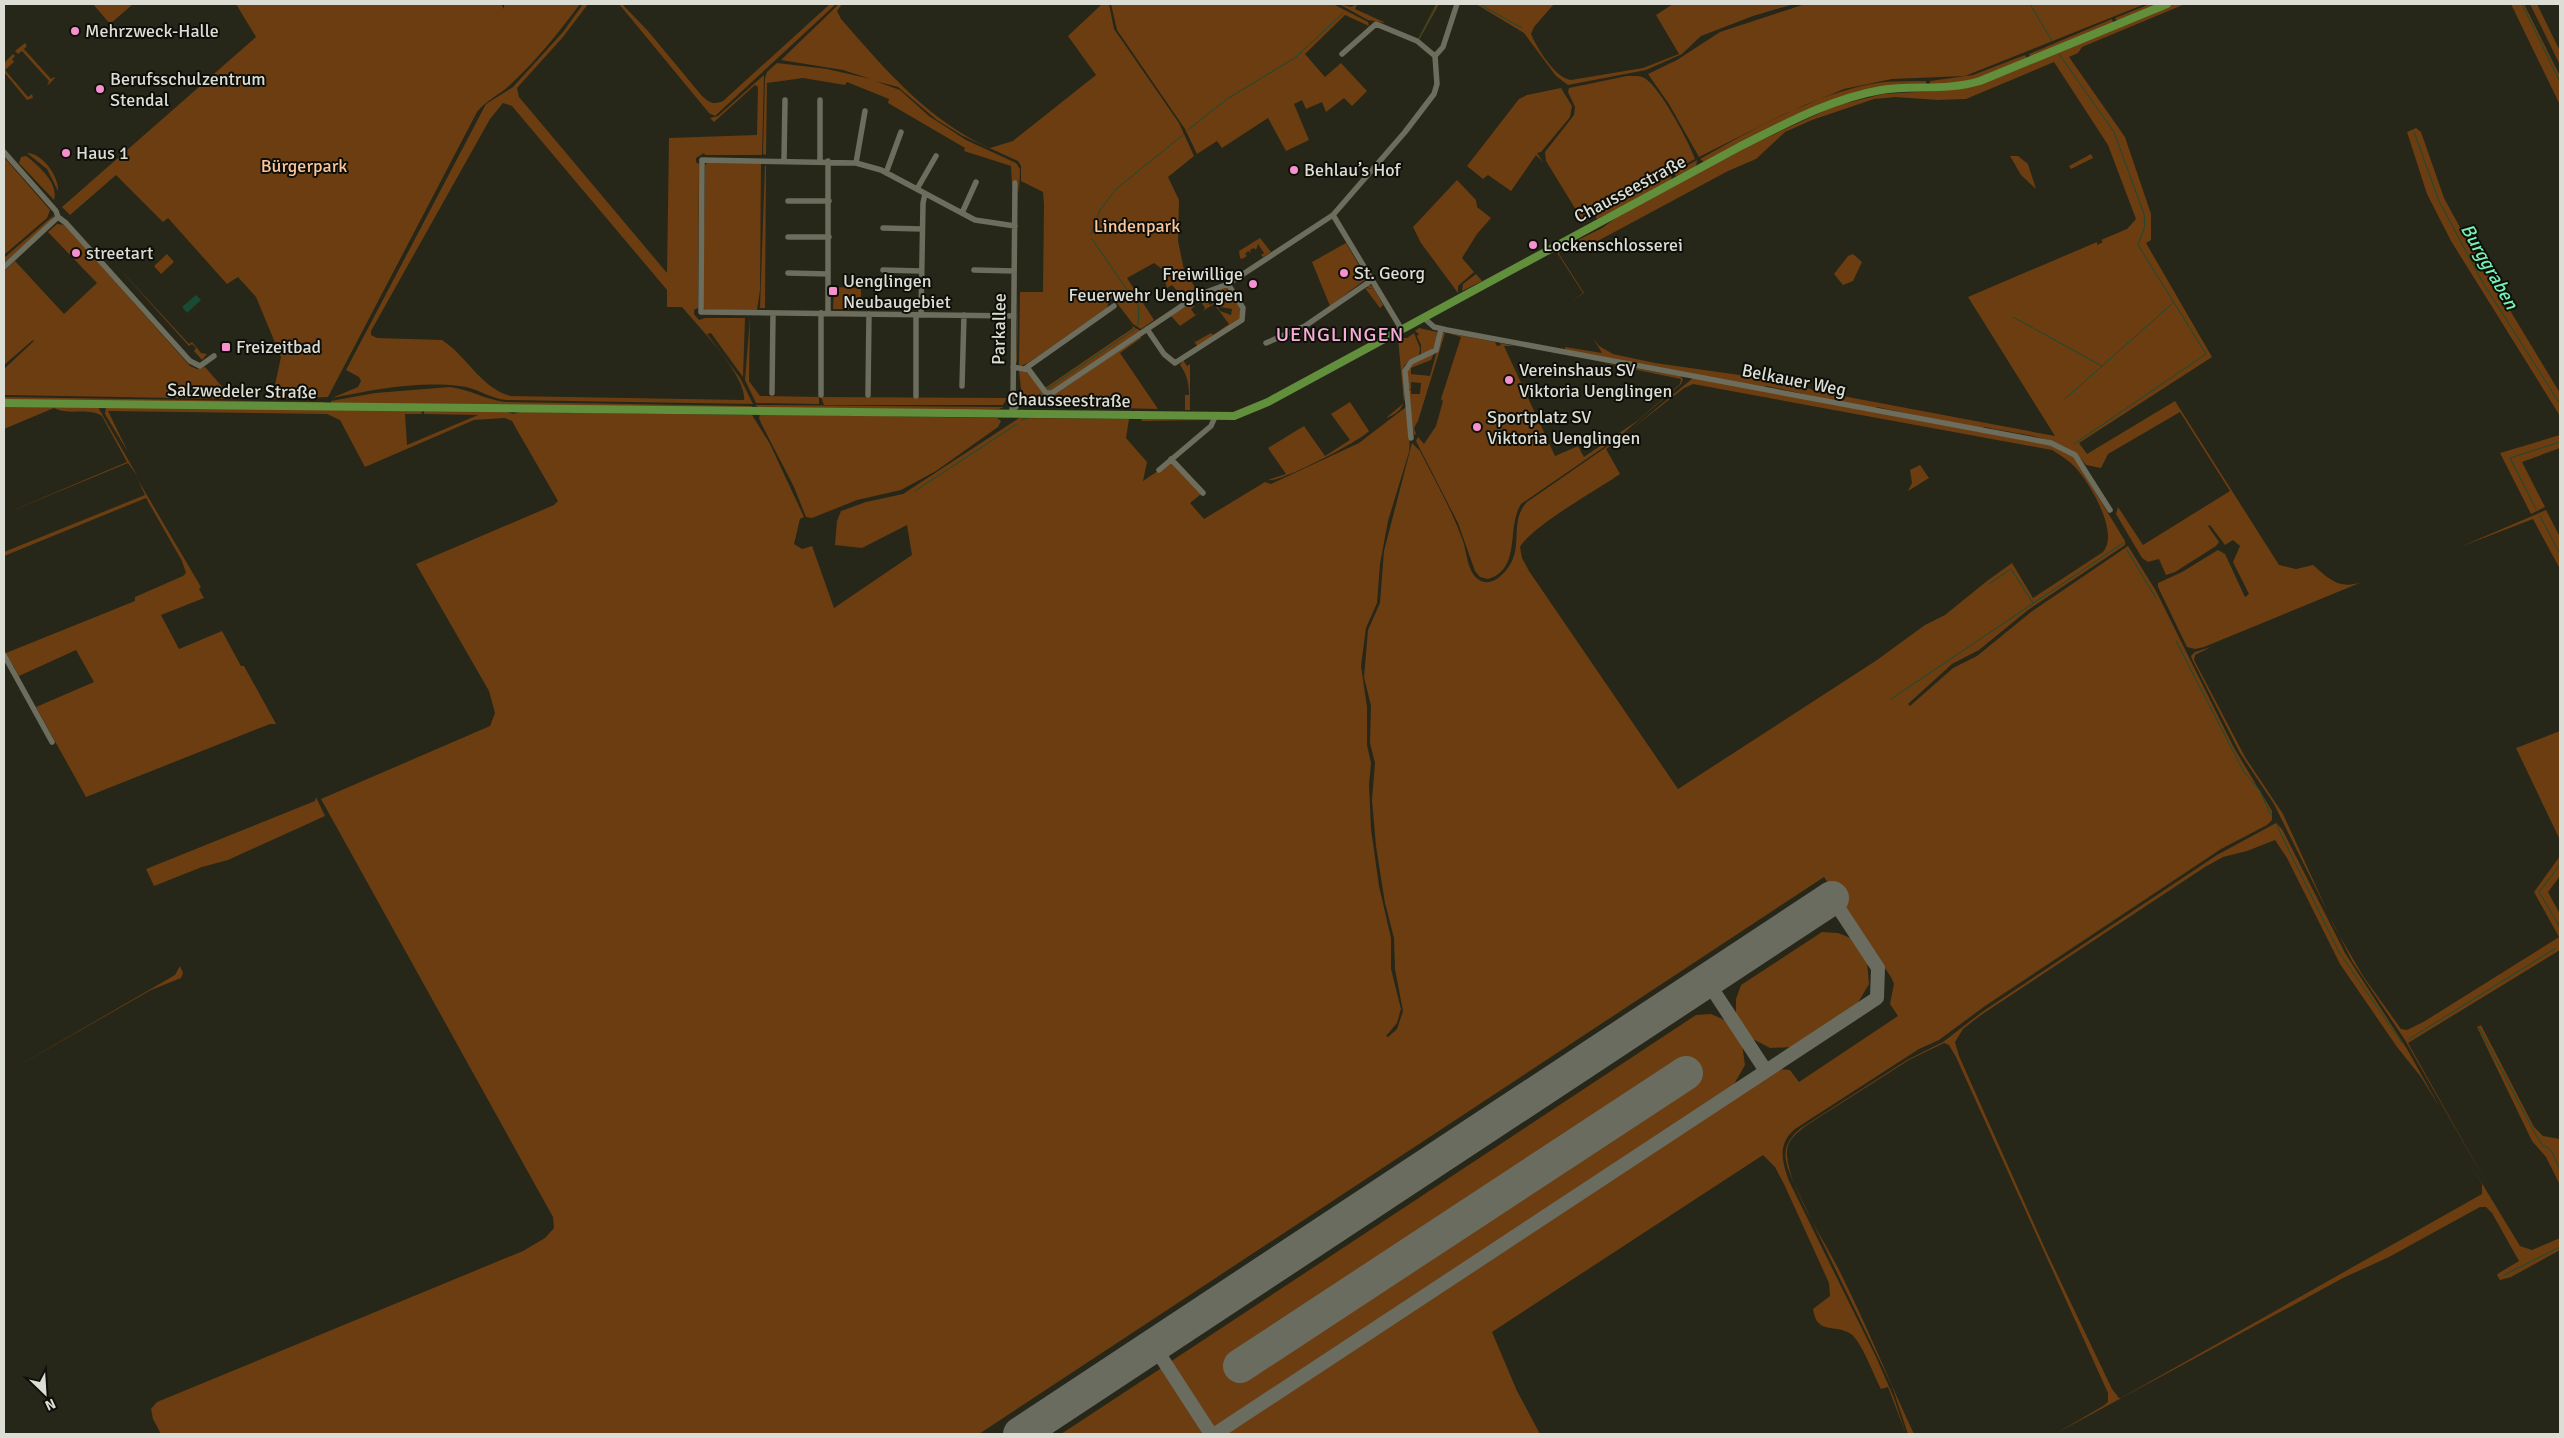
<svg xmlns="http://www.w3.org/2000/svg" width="2564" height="1438" font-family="Signika,sans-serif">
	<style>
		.green { fill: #6b3d11; fill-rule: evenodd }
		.water { fill: #184b34 }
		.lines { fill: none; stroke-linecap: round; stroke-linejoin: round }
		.stream { stroke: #184b34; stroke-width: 1 }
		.taxiway { stroke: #6a6c60; stroke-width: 14 }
		.runway { stroke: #6a6c60; stroke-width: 34 }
		.minor { stroke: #6c6d5d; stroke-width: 5.5 }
		.major { stroke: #618f3b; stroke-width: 8 }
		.poi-dot { fill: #f690cf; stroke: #0f0f09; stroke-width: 2 }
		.labels { text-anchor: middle; stroke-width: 4; stroke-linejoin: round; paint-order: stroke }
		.poi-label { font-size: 18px; fill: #dcddd4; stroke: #0f0f09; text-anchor: start }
		.park-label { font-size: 18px; fill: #fcc59a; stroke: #0f0f09 }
		.street-label { font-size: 18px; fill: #dcddd4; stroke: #0f0f09 }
		.water-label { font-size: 19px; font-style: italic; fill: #74f2b7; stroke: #0f0f09 }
		.quarter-label { font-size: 20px; letter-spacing: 1px; fill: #f6aed8; stroke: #0f0f09 }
	</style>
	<rect width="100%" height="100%" fill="#262719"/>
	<!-- green -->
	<path class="green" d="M93 4H133L110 24Z
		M236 4H501L504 9V4H580C559 32 538 59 512 83 500 95 487 99 477 112L328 397 272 399 281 357 256 297 238 277 227 284 168 218 163 222 116 175 70 215 62 207 256 37Z
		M583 4H588L563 37 517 88 519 97 667 273 669 138 757 135 758 87 755 85 714 122 710 118 718 116 764 75 762 155H705L704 153 696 158V162L699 164 698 308 694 310V314L699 320 705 318H745L743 377 711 333 707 334 740 378 753 404 507 400C490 399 476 387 459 386 417 381 373 390 332 398L358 387 361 381 359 377 346 370 486 104 513 87 563 32ZM503 103 512 106 667 290V307H682C697 325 748 377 744 400L510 396C480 387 467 356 442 340L377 338 371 335V331L490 119Z
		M619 4H622L648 31 702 96C710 103 713 105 723 101L830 4H836L715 116 709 113Z
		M839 4H842L837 11 841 19C884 68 928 121 990 148L1013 141 1096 75 1068 36 1102 4H1109L1114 29 1179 123 1194 156 1168 177 1179 200 1178 241 1184 270 1198 292 1185 300 1172 285 1167 288 1162 269 1154 263 1127 278 1154 320 1141 329 1133 324 1113 298 1109 301 1107 308 1028 363 1021 366 1019 365 1020 292H1043L1044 204 1043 192 1021 181V166L1018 161 963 136 937 120 898 87 875 81 900 90 929 116 966 140 1016 163 1020 169 1019 193 1018 181H1013L1012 185 1011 166 964 151 965 148 888 103 889 99 847 82 845 85 803 78 767 83 766 155 763 154 765 78 767 72 777 63 827 69 871 79 843 70 781 60Z
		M1111 4H1333L1368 22 1369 27 1363 33 1369 26 1345 15 1305 54 1325 77 1341 63 1367 91 1352 106 1344 98 1326 112 1322 102 1306 109 1302 100 1294 104 1309 140 1286 151 1268 118 1222 148 1217 141 1197 154 1185 129 1117 30Z
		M1339 4 1351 7 1357 4 1355 9 1386 23 1368 20Z
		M1436 4H1439L1419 40 1418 39Z
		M1476 4H1554L1534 27 1531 34C1537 48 1555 78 1571 80L1643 68 1679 54 1656 15 1673 4H1794L1753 16 1701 36 1682 54 1646 70 1568 85 1556 76 1524 33Z
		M1805 4H2145L1965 76 1892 79 1844 89 1782 115 1699 157 1669 104 1648 74 1677 60 1720 32Z
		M2150 4H2162L2118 22 2115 18Z
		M2174 4H2185L2082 47 2078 53 2069 57 2125 137 2151 214V240L2146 243 2212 357 2079 443 2087 454 2175 401 2279 565 2296 569 2313 565C2329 579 2339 590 2362 582L2204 647 2195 649 2187 647 2158 587V583L2182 572 2218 550 2225 554 2245 597 2249 594 2233 562 2240 546 2233 540 2225 545 2210 525 2208 526 2219 542 2216 546 2175 572 2166 575 2159 559 2148 562 2142 558 2116 514 2118 507 2143 545 2230 491 2180 412 2108 454 2101 468 2086 465C2066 435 2017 435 1985 427L1980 429 1877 407 1873 409 1766 386 1763 388 1566 351 1565 347 1602 353 1593 338 1599 346 1613 354 1655 363 1789 382 1816 391 2055 436 1968 297 2097 242V245L2103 242 2101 240 2127 229 2136 219 2108 145 2054 62 1966 99 1938 100 1895 97 1874 99 1812 120 1785 132 1756 159 1728 171 1594 243 1577 244 1560 252 1559 254 1584 293 1570 302 1583 293 1556 251 1602 228 1627 210 1731 154 1835 106 1883 94 1949 90 1979 84Z
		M2511 4H2524L2560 76V105Z
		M2530 4H2537L2560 51V65Z
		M2112 19 2113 23 2030 57 2029 54Z
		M25 43 27 46 24 49 51 79 54 77 55 78 47 86 49 81 22 51 18 54 15 51Z
		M13 54 15 56 12 59 14 62 5 70 28 97 32 94 33 98 27 100 4 72V63Z
		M2025 55 2027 58 1974 81 1930 85V81L1973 75Z
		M1627 76C1634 76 1641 75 1646 79 1662 91 1688 140 1695 159L1592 216 1584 223 1546 161 1545 152 1574 115 1575 107 1568 92 1569 88Z
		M1926 81V85L1861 93 1704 162 1700 159C1754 129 1821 90 1884 82 1898 81 1912 81 1926 81Z
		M1561 88 1572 106 1570 117 1541 152 1537 153 1543 162 1536 155 1511 191 1488 175 1483 179 1467 166 1519 99 1527 95Z
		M2416 128 2421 132 2444 198 2462 231 2560 393V416L2451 241 2427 194 2407 132Z
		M27 153C42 153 59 176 58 191L47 169Z
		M2091 154 2093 158 2071 169 2069 166Z
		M26 156C38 165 59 183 54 200L19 163 21 157Z
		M2010 156H2018L2028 164 2036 189 2021 175Z
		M4 157 50 210 47 218 4 255Z
		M1697 160 1696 167 1676 176 1674 173Z
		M707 163H761L760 290 757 310H705L703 307 705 165Z
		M765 165 766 166 765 308H760Z
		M1671 175 1672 181 1597 219 1595 216Z
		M1457 180 1476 200 1477 207 1491 218 1477 234 1462 258 1474 272 1458 286V293L1421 243 1413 227Z
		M54 215 50 222 4 263V258Z
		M57 224 65 225 190 366 197 369 205 367 233 399 4 395V369L34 341 33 340 4 365V271L15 261 64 314 97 283 48 232Z
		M1260 238 1271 252 1263 257 1261 255 1264 253 1258 244 1256 250 1254 248 1250 250 1251 253 1248 251 1245 254 1247 256 1242 259 1240 258 1239 251Z
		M1346 243 1363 272V278L1366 279 1330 306 1312 262Z
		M167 254 174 262 161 274 154 266Z
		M1853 254 1862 262 1853 281 1843 285 1834 274 1848 256Z
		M115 264 189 344 192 342 201 353 207 354 202 360 194 351 196 348 192 344 189 346Z
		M1476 274 1482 281 1462 291 1463 284Z
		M1368 284 1373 287 1383 305 1380 308 1365 288 1374 289 1366 287Z
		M832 287 861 288V309H833L834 290Z
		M1226 287 1240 306V319L1197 346 1192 338 1195 342 1211 333 1213 335 1229 324 1214 304 1203 311 1205 308 1201 302 1198 304 1197 300 1208 293 1209 295 1205 297 1210 305 1215 302 1220 311 1231 315 1232 309 1220 307 1217 301 1220 298 1215 291Z
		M1018 292 1017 364 1016 360Z
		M1190 304 1195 306 1191 309 1195 315 1199 313 1180 326 1171 316Z
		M750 318 749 381 760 396 819 397V404L756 403 745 380Z
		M1132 326 1141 331 1050 392 1045 388 1133 328Z
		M1419 328 1437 332 1435 348 1421 356V345L1417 336 1419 334 1415 331Z
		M1414 333 1420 348 1419 357 1409 360 1404 366C1401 389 1415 407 1386 418L1404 403 1398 338H1407Z
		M1442 333H1445L1418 421 1414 428 1416 434 1414 435 1407 390H1411V394H1420L1421 383 1411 382V389H1407L1408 366 1434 353 1431 360 1411 368V374L1430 376Z
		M1448 333 1495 342 1497 346 1501 345 1500 343 1514 346H1504L1555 456 1578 446 1584 457 1637 421 1680 384 1681 379 1598 362 1680 376 1683 379 1681 384 1620 436 1521 504C1506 528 1522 569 1488 579L1480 577 1475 571 1458 523 1416 441 1418 437 1424 444 1436 426 1443 401 1441 399 1461 337Z
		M1140 335 1141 338 1120 353 1158 409 1033 406Z
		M1183 360 1187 366 1190 364V410H1185V395H1189C1189 384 1187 374 1180 365Z
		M1022 370 1030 374 1045 396 1030 406H1023L1019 371Z
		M1693 378 2055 446 2074 457 2125 541V545L2028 610 1979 650 1952 664 1908 704 1910 706 1953 668 1977 656 2031 612 2128 546 2156 591 2234 748 2272 811V820L2267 825 2221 849 1985 1006 1939 1040 1919 1049 1795 1129C1777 1144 1782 1161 1789 1181L1876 1357 1894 1398 1906 1434 1888 1387 1881 1389C1874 1376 1862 1342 1851 1334 1835 1323 1817 1336 1813 1309L1830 1296 1829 1283 1784 1184 1775 1167 1763 1155 1492 1332 1517 1391 1540 1434H1225L1779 1069 1790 1070 1799 1082 1898 1016 1890 1004 1894 984 1891 977 1824 877 979 1434H161L153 1419 151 1409 157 1402 523 1251 545 1238 554 1228 553 1217 321 799 490 726 495 713 489 691 416 564 554 505 558 501 517 430 512 421 505 418 474 420 365 467 340 420 327 414 108 411 128 452 105 414 106 407 421 410 422 414H405L407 445 478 415 424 414V410L507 412 513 414 520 412 752 415 770 444 804 517 800 519 794 544 802 549 812 546 834 608 912 555 907 525 862 548 835 545 837 521 841 511 866 502 903 494 1019 418 1129 419 1126 438 1147 462 1143 481 1171 462 1201 494 1190 503 1204 519 1265 482 1271 484 1359 443 1406 407C1407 420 1411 442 1409 452L1388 521 1380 564 1377 603 1366 628 1361 666 1367 707V745L1371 763 1369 785 1371 829 1379 886 1391 938V969L1401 1009 1397 1023 1386 1036 1388 1037 1397 1029 1403 1011 1395 969 1394 938 1385 903 1376 846 1372 800 1375 763 1370 743 1371 706 1364 677 1368 630 1380 603 1384 551 1412 443 1420 451C1435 481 1452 510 1463 541 1467 552 1467 571 1478 579 1490 589 1505 574 1511 563 1522 543 1510 520 1527 502L1628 432ZM1693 384 2052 450C2060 455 2067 459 2074 466 2089 481 2120 533 2103 552L2033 598 2012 563 1987 581 1945 615 1925 625 1877 660 1678 789 1529 571 1522 558 1520 547C1532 526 1597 490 1620 474L1606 449 1684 388Z
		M450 387C469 389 486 400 505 402L752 406V408L331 404V401L375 393Z
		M4 397 325 402 322 404 4 400Z
		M821 397 1007 398 1003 405H824Z
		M1350 402 1369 431C1360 441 1278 484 1268 480L1286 474 1268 448 1304 426 1325 456 1350 440 1331 414Z
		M4 405 98 407 138 477 128 463 4 514 127 462 102 416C87 407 69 416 54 408L4 429Z
		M756 405 1004 407 999 409 928 411 758 409Z
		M760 414 997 418 1001 421 998 427 936 471 901 490 857 500 812 518 806 517 794 487 761 423 759 418Z
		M1141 419 1207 420 1142 421Z
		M2560 435V448L2522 462 2545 507 2531 514 2500 453Z
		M1920 465 1929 478 1908 491 1912 483 1910 470Z
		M138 480 201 587 199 589 204 598 161 615 179 649 222 631 241 666H244L286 742 276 724H270L86 797 36 707 94 682 76 650 19 676 6 653 135 601V597L183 576 186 573 182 561 146 498 4 556V552L145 495Z
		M2546 510 2560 537V569L2533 519 2460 547Z
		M2211 647 2195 655 2194 660 2245 757 2283 814 2335 928 2363 976 2401 1029 2407 1030 2425 1021 2559 937 2534 892 2560 856V876L2548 892 2560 914V950L2408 1043 2491 1191 2405 1040 2352 961 2274 804 2240 753 2192 659 2191 656 2195 652Z
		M2560 731V840L2516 748Z
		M316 797 325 816 228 860 202 867 154 886 146 869 315 801Z
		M2276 823 2282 829 2345 953 2407 1049 2440 1108 2421 1077 2397 1047 2340 964 2287 858 2275 840 2247 851 2223 857 2205 867 1981 1015 1963 1029 1955 1042 1959 1056 2047 1253 2112 1389 2119 1398H2121L2482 1194V1184L2469 1162 2520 1246 2532 1250 2560 1238V1250L2511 1277 2500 1280 2497 1275 2499 1273 2519 1261 2492 1213 2486 1207H2480L2389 1257 2343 1278 2055 1434 2103 1406 2108 1402V1393L1956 1057 1949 1045 1944 1043 1909 1060 1807 1125C1797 1133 1786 1140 1787 1155 1789 1188 1823 1238 1838 1268 1866 1323 1888 1379 1914 1434H1908L1892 1386 1798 1192C1787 1166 1775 1149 1801 1128L1907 1060 1943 1042 1982 1012 2217 855Z
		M1822 932 1838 933 1853 939 1867 962 1869 984 1856 1006 1792 1047 1770 1048 1751 1038 1736 1016V999L1741 985Z
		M180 966 183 973 181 978 151 990 4 1074 175 975Z
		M1711 1014 1727 1021 1742 1044 1745 1065 1733 1086 1212 1429 1170 1362 1696 1015Z
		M2481 1025 2534 1127 2543 1136 2560 1139V1185L2546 1157 2532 1141 2477 1027Z
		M1163 1367 1204 1429 1205 1434H1061Z"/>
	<!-- water -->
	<path class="water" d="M196 295 201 300 187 313 182 307Z"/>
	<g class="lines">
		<!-- stream -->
		<path class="stream" d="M1479 4 1522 28
			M2030 4 2052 41
			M2522 4 2560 82
			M1676 5 1679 4
			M1419 38 1437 4
			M2059 54 2114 132 2144 214 2145 226 2138 245 2206 354 2074 444
			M1188 130 1227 99 1296 57 1343 13
			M2414 132 2439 201 2483 283 2560 404
			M1091 234 1100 210 1116 189 1183 135
			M1092 239 1139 307 1138 325
			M2013 317 2102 366
			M1047 389 1135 329
			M2065 399 2173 303
			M1029 405 1041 394
			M1021 420 1028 418
			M915 491 1017 424
			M2536 509 2510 458 2560 442
			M2540 516 2560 554
			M2127 550 2156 598
			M1989 584 2011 569 2033 603
			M2176 641 2244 772 2260 791 2271 815
			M1891 699 2123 543
			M2277 826 2339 952 2402 1043
			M2560 865 2539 892 2560 927
			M2479 1028 2536 1135 2543 1146 2549 1148 2553 1154 2560 1169
			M2409 1039 2556 948
			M2504 1275 2560 1247"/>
		<!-- taxiway -->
		<path class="taxiway" d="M1707 981 1766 1071
			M1154 1346 1211 1434
			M1215 1434 1877 998 1878 968 1832 898"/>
		<!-- runway -->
		<path class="runway" d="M1240 1366 1686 1073
			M1020 1434 1832 898"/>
		<!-- minor -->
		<path class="minor" d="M1342 54 1376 24 1417 41 1435 56
			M1435 56 1443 47 1457 4
			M4 152 56 211 58 217 66 223 190 361 200 366 214 356
			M784 161 785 100
			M820 161V100
			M856 163 865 111
			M886 173 901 132
			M917 189 936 156
			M788 201H829
			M962 213 976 182
			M1333 215 1402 330
			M883 228 922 229
			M788 237H829
			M4 267 58 217
			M883 270 921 271
			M974 270 1014 271
			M788 273 828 274
			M828 313V161
			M921 315 923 203 925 194
			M1014 316 701 312 702 160 856 163 881 170 975 220 1015 226
			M1424 318 1434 327 1447 330 2051 443 2075 455 2110 510
			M1147 329 1164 354 1175 363 1178 361 1242 320 1243 308 1228 284
			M1266 343 1305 326 1372 280
			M1013 367 1029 370 1046 393H1052L1198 295 1228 284 1333 215 1405 132 1434 94 1437 84 1435 56
			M1026 368 1114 306
			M962 386 964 315
			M772 393 773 313
			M821 395V313
			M868 395 869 314
			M916 396V315
			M1012 414V408L1016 407 1013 403 1015 183
			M1411 438 1405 371 1411 362 1436 350 1441 329
			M1171 459 1203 493
			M1159 470 1211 426 1215 417
			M4 655 52 742"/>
		<!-- major -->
		<path class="major" d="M4 403 1234 416 1268 402 1739 147C1785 124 1830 99 1881 90 1914 85 1947 91 1980 81L2167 4"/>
	</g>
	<!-- markers -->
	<g class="poi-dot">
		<circle cx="75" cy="31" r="5"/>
		<circle cx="100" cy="89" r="5"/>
		<circle cx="66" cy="153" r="5"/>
		<circle cx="1294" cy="170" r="5"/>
		<circle cx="1533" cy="245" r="5"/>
		<circle cx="76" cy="253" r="5"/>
		<circle cx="1344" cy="273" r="5"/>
		<circle cx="1253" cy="284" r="5"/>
		<rect x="828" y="286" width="10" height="10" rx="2.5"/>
		<rect x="221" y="342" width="10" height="10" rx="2.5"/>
		<circle cx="1509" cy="380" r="5"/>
		<circle cx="1477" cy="427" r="5"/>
	</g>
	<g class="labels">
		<!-- poi labels -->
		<g class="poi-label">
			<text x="85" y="37">Mehrzweck-Halle</text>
			<text x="110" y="85">Berufsschulzentrum<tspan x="110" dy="21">Stendal</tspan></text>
			<text x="76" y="159">Haus 1</text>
			<text x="1304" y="176">Behlau’s Hof</text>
			<text x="1543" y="251">Lockenschlosserei</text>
			<text x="86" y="259">streetart</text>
			<text x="1354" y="279">St. Georg</text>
			<text x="1243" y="280" text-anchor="end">Freiwillige<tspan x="1243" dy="21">Feuerwehr Uenglingen</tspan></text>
			<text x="843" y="287">Uenglingen<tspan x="843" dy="21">Neubaugebiet</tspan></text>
			<text x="236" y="353">Freizeitbad</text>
			<text x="1519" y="376">Vereinshaus SV<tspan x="1519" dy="21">Viktoria Uenglingen</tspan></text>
			<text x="1487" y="423">Sportplatz SV<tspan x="1487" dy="21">Viktoria Uenglingen</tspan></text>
		</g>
		<!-- park labels -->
		<g class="park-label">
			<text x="304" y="172">Bürgerpark</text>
			<text x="1137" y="232">Lindenpark</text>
		</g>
		<!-- street labels -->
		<g class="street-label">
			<text transform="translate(1630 189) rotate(-28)" y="6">Chausseestraße</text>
			<text transform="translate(999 329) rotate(-89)" y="6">Parkallee</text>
			<text transform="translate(1794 380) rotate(11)" y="6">Belkauer Weg</text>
			<text transform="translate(242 391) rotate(1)" y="6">Salzwedeler Straße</text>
			<text transform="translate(1069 400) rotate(1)" y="6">Chausseestraße</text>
		</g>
		<!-- water labels -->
		<g class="water-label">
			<text transform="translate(2490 266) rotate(60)" y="7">Burggraben</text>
		</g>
		<!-- quarter labels -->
		<g class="quarter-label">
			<text x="1340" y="341">UENGLINGEN</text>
		</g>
	</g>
	<!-- border -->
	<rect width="2564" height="1438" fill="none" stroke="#dcddd4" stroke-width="10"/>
	<!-- north arrow -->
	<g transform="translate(45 1393) rotate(155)" stroke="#0f0f09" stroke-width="4" paint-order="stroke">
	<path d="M0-4L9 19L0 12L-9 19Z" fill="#dcddd4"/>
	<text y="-8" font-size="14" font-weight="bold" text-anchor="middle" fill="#dcddd4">N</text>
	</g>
</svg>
